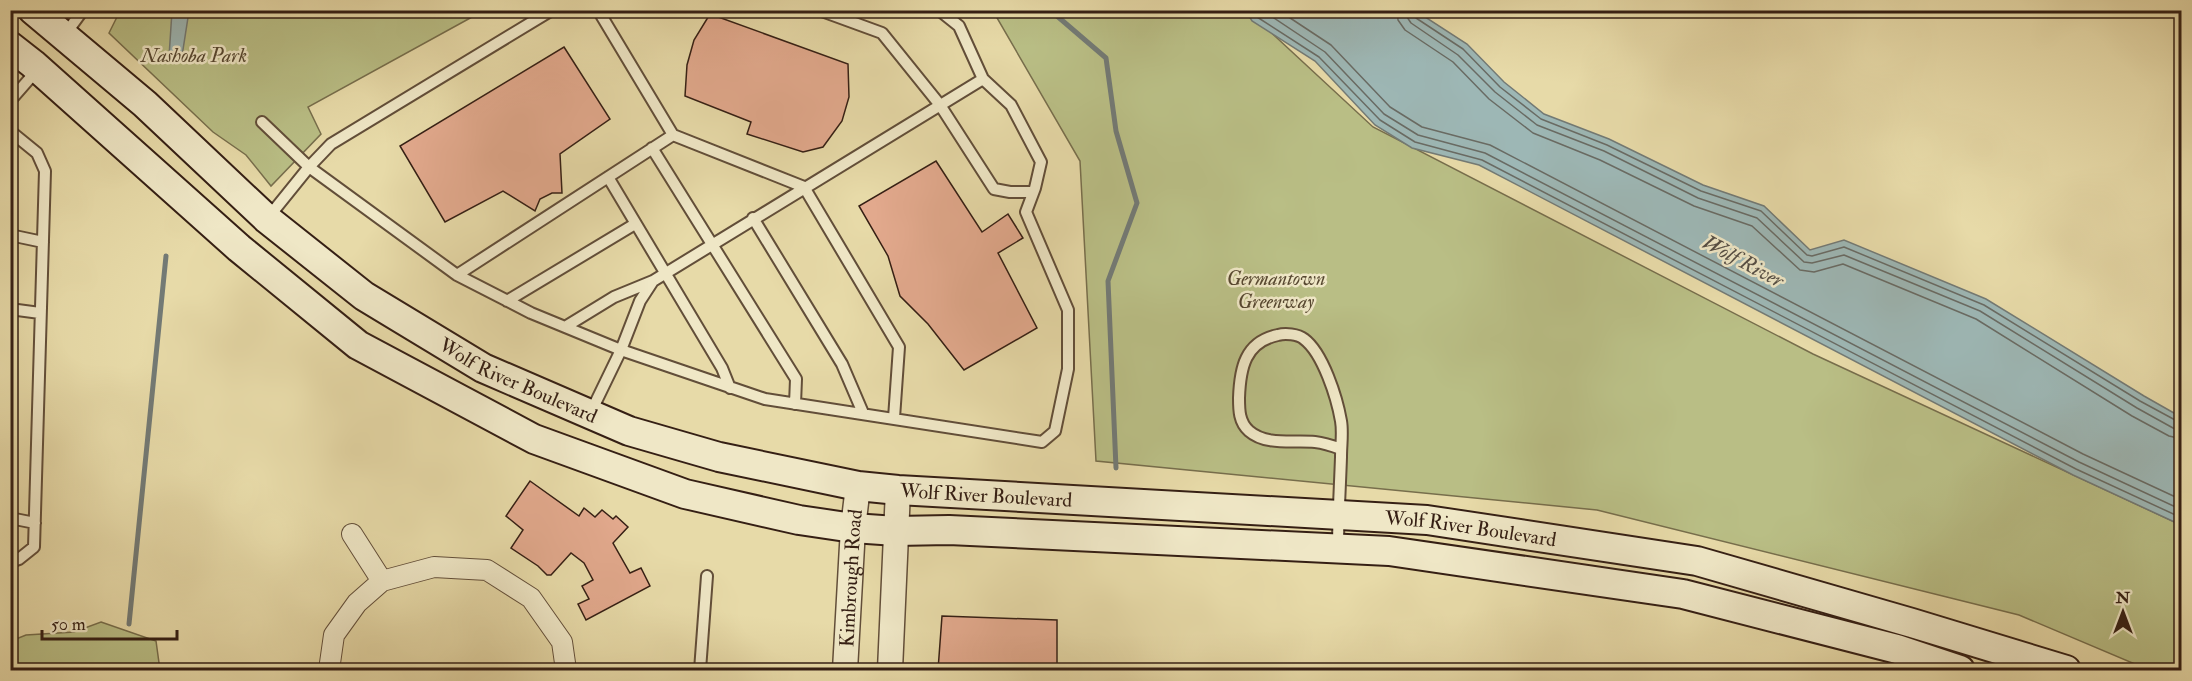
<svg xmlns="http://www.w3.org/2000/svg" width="2192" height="681" font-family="'IM FELL Double Pica',serif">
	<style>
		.green { fill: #b9be85; stroke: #776e4c; stroke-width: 1.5 }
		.water { fill: #9db7b5; stroke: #737a75; stroke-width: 1.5 }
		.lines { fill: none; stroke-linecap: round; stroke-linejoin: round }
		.shore { stroke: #696b64; stroke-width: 1.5 }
		.stream { stroke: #737a75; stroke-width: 5 }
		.building { fill: #e2a98d; stroke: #351f14; stroke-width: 1.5 }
		.service-casing { stroke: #624e39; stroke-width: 14 }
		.minor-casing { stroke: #624e39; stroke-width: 22 }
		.tertiary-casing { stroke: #624e39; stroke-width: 27 }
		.secondary-casing { stroke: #351f14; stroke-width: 32 }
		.service { stroke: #efe7c6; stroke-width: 10 }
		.minor { stroke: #efe7c6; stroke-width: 20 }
		.tertiary { stroke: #efe7c6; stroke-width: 24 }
		.secondary { stroke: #efe7c6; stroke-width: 28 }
		.labels { text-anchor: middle; stroke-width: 5; stroke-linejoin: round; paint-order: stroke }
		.park-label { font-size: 20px; font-style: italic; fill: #564730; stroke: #efe7c6 }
		.street-label { font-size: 20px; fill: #351f14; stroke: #efe7c6 }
		.water-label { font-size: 21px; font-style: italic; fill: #544d44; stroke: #efe7c6 }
	</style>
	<rect width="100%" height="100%" fill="#e7daa8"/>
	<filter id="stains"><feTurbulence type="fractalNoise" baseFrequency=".00333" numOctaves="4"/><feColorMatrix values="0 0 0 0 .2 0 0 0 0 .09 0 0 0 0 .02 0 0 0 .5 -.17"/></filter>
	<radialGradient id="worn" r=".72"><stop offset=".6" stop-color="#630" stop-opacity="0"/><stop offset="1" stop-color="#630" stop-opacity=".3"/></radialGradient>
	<!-- green -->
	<path class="green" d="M120 11H483L308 107 321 134 271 186 246 155 213 132 109 33Z
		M993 11H1248L1373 127 1813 354 2181 525V670H2149L2019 615 1597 510 1096 461 1080 161Z
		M101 622 156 641 160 670H11V641L26 635 74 632Z"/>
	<!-- water -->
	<path class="water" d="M172 11H189L182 56 169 57Z
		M1246 11H1416L1467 44 1504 82 1544 114 1609 139 1703 185 1764 206 1810 250 1844 240 1986 299 2144 396 2181 417V525L2073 475 1479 165 1412 148 1375 125 1315 61 1252 21Z"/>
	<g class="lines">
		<!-- shore -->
		<path class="shore" d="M1253 10 1257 17 1319 57 1380 120 1415 142 1482 160 2076 469 2182 518
			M1262 10 1325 52 1384 114 1418 135 1485 153 2079 462 2182 510
			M1278 10 1331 45 1390 107 1422 127 1490 145 2083 454 2182 500
			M1397 10 1398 20 1405 30 1453 62 1489 99 1533 133 1600 160 1694 206 1752 226 1800 270 1814 272 1843 264 1976 319 2132 416 2169 436 2182 439
			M1406 10 1407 17 1411 23 1458 55 1495 92 1537 125 1604 151 1698 198 1757 218 1804 262 1812 263 1844 255 1980 311 2137 408 2173 428 2182 430
			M1414 10 1416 18 1463 49 1500 87 1541 119 1607 145 1701 191 1761 211 1807 255 1812 256 1844 247 1984 305 2140 401 2177 421 2182 422"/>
		<!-- stream -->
		<path class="stream" d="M1050 10 1106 58 1116 131 1137 203 1108 281 1116 468
			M129 624 166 256"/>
	</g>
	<!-- building -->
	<path class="building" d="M710 14 848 64 849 97 842 121 823 147 803 152 747 134 751 122 685 96 687 65 694 40Z
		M564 47 610 119 560 154 562 193H552L540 199 535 211 503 191 445 222 400 146Z
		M936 161 982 232 1008 214 1023 238 998 253 1037 328 964 370 928 324 900 296 888 256 859 206Z
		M530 481 579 516 584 508 595 517 602 510 613 519 616 516 628 527 613 543 630 573 641 568 650 586 586 620 578 604 589 599 582 586 593 580 584 563 571 553 551 575H547L538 566 511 548 523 530 506 516Z
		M942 616 1057 620V670H938Z"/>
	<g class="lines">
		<defs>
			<path id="service" d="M598 10 673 135 804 187 899 347 894 418
				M819 10 882 33 940 105 994 189 1010 192H1033
				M939 10 959 26 983 79
				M64 36 83 10
				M10 101 38 69
				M262 122 309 167 457 275 531 313 621 350 765 399 1042 442 1055 431 1068 369V310L1026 212 1035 188 1041 162 1011 105 983 79 653 281 640 301 621 350 590 414
				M10 131 37 153 45 171 34 547 19 559 10 562
				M652 148 796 379 795 404
				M608 177 722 368 730 388
				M753 218 842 364 863 413
				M267 219 309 167 331 144 552 10
				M10 235 43 242
				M457 275 673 135
				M507 301 635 224
				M10 309 40 313
				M565 327 614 297 653 281
				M10 518 35 523
				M1338 548C1338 518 1340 487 1341 457 1341 445 1343 432 1341 421 1337 398 1323 353 1304 339 1298 334 1285 333 1278 335 1245 342 1240 368 1239 398 1239 410 1239 422 1249 431 1266 446 1294 440 1315 442 1324 443 1333 446 1341 449
				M700 670 707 576"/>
			<path id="minor" d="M352 534 382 581 434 567 487 570 531 598 562 642 566 670
				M329 670 334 635 357 603 382 581"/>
			<g id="tertiary">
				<path id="s1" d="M845 670 853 528 858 486"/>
				<path d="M890 670 898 490"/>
			</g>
			<g id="secondary">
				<path id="s2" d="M33 10 145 104 267 219 364 296 483 368 629 431 719 457 858 486 898 490 1427 520 1697 561 1912 623 2066 670"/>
				<path d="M10 46 33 64 239 248 358 345 534 439 685 494 799 520 853 528 896 531 949 530 1389 551 1683 594 1897 649 1960 670"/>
			</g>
		</defs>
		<!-- service casing -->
		<use href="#service" class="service-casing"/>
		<!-- minor casing -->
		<use href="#minor" class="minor-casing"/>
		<!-- tertiary casing -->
		<use href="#tertiary" class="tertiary-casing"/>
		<!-- secondary casing -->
		<use href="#secondary" class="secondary-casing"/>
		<!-- service -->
		<use href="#service" class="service"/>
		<!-- minor -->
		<use href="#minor" class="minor"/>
		<!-- tertiary -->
		<use href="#tertiary" class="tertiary"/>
		<!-- secondary -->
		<use href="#secondary" class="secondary"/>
	</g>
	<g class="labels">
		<!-- park labels -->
		<g class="park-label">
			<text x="194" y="62">Nashoba Park</text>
			<text x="1276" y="285">Germantown<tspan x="1276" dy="23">Greenway</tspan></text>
		</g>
		<!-- street labels -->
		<g class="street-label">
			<text dy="7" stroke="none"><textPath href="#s2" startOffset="614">Wolf River Boulevard</textPath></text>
			<text dy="7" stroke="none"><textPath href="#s2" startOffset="1100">Wolf River Boulevard</textPath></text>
			<text dy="7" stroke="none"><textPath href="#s2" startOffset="1586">Wolf River Boulevard</textPath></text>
			<text dy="7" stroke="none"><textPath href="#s1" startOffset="92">Kimbrough Road</textPath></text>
		</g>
		<!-- water labels -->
		<g class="water-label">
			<text transform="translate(1743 261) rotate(28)" y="7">Wolf River</text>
		</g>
	</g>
	<!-- margin -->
	<rect width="2192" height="681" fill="none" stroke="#e7daa8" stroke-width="36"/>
	<rect x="12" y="12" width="2168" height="657" fill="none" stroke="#351f14" stroke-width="3"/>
	<rect x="18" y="18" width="2156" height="645" fill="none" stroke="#351f14" stroke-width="1.5"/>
	<!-- north arrow -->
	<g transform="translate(2123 612)" stroke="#efe7c6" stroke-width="4.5" paint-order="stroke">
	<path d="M0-4.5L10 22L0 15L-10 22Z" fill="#351f14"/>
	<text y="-9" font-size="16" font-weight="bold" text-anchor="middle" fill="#351f14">N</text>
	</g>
	<!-- scale -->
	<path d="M42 630v9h135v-9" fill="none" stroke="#351f14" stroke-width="3"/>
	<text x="51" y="630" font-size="18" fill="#351f14" stroke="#efe7c6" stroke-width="4.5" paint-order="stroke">50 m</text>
	<rect width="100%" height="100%" filter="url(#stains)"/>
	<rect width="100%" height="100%" fill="url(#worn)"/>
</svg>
